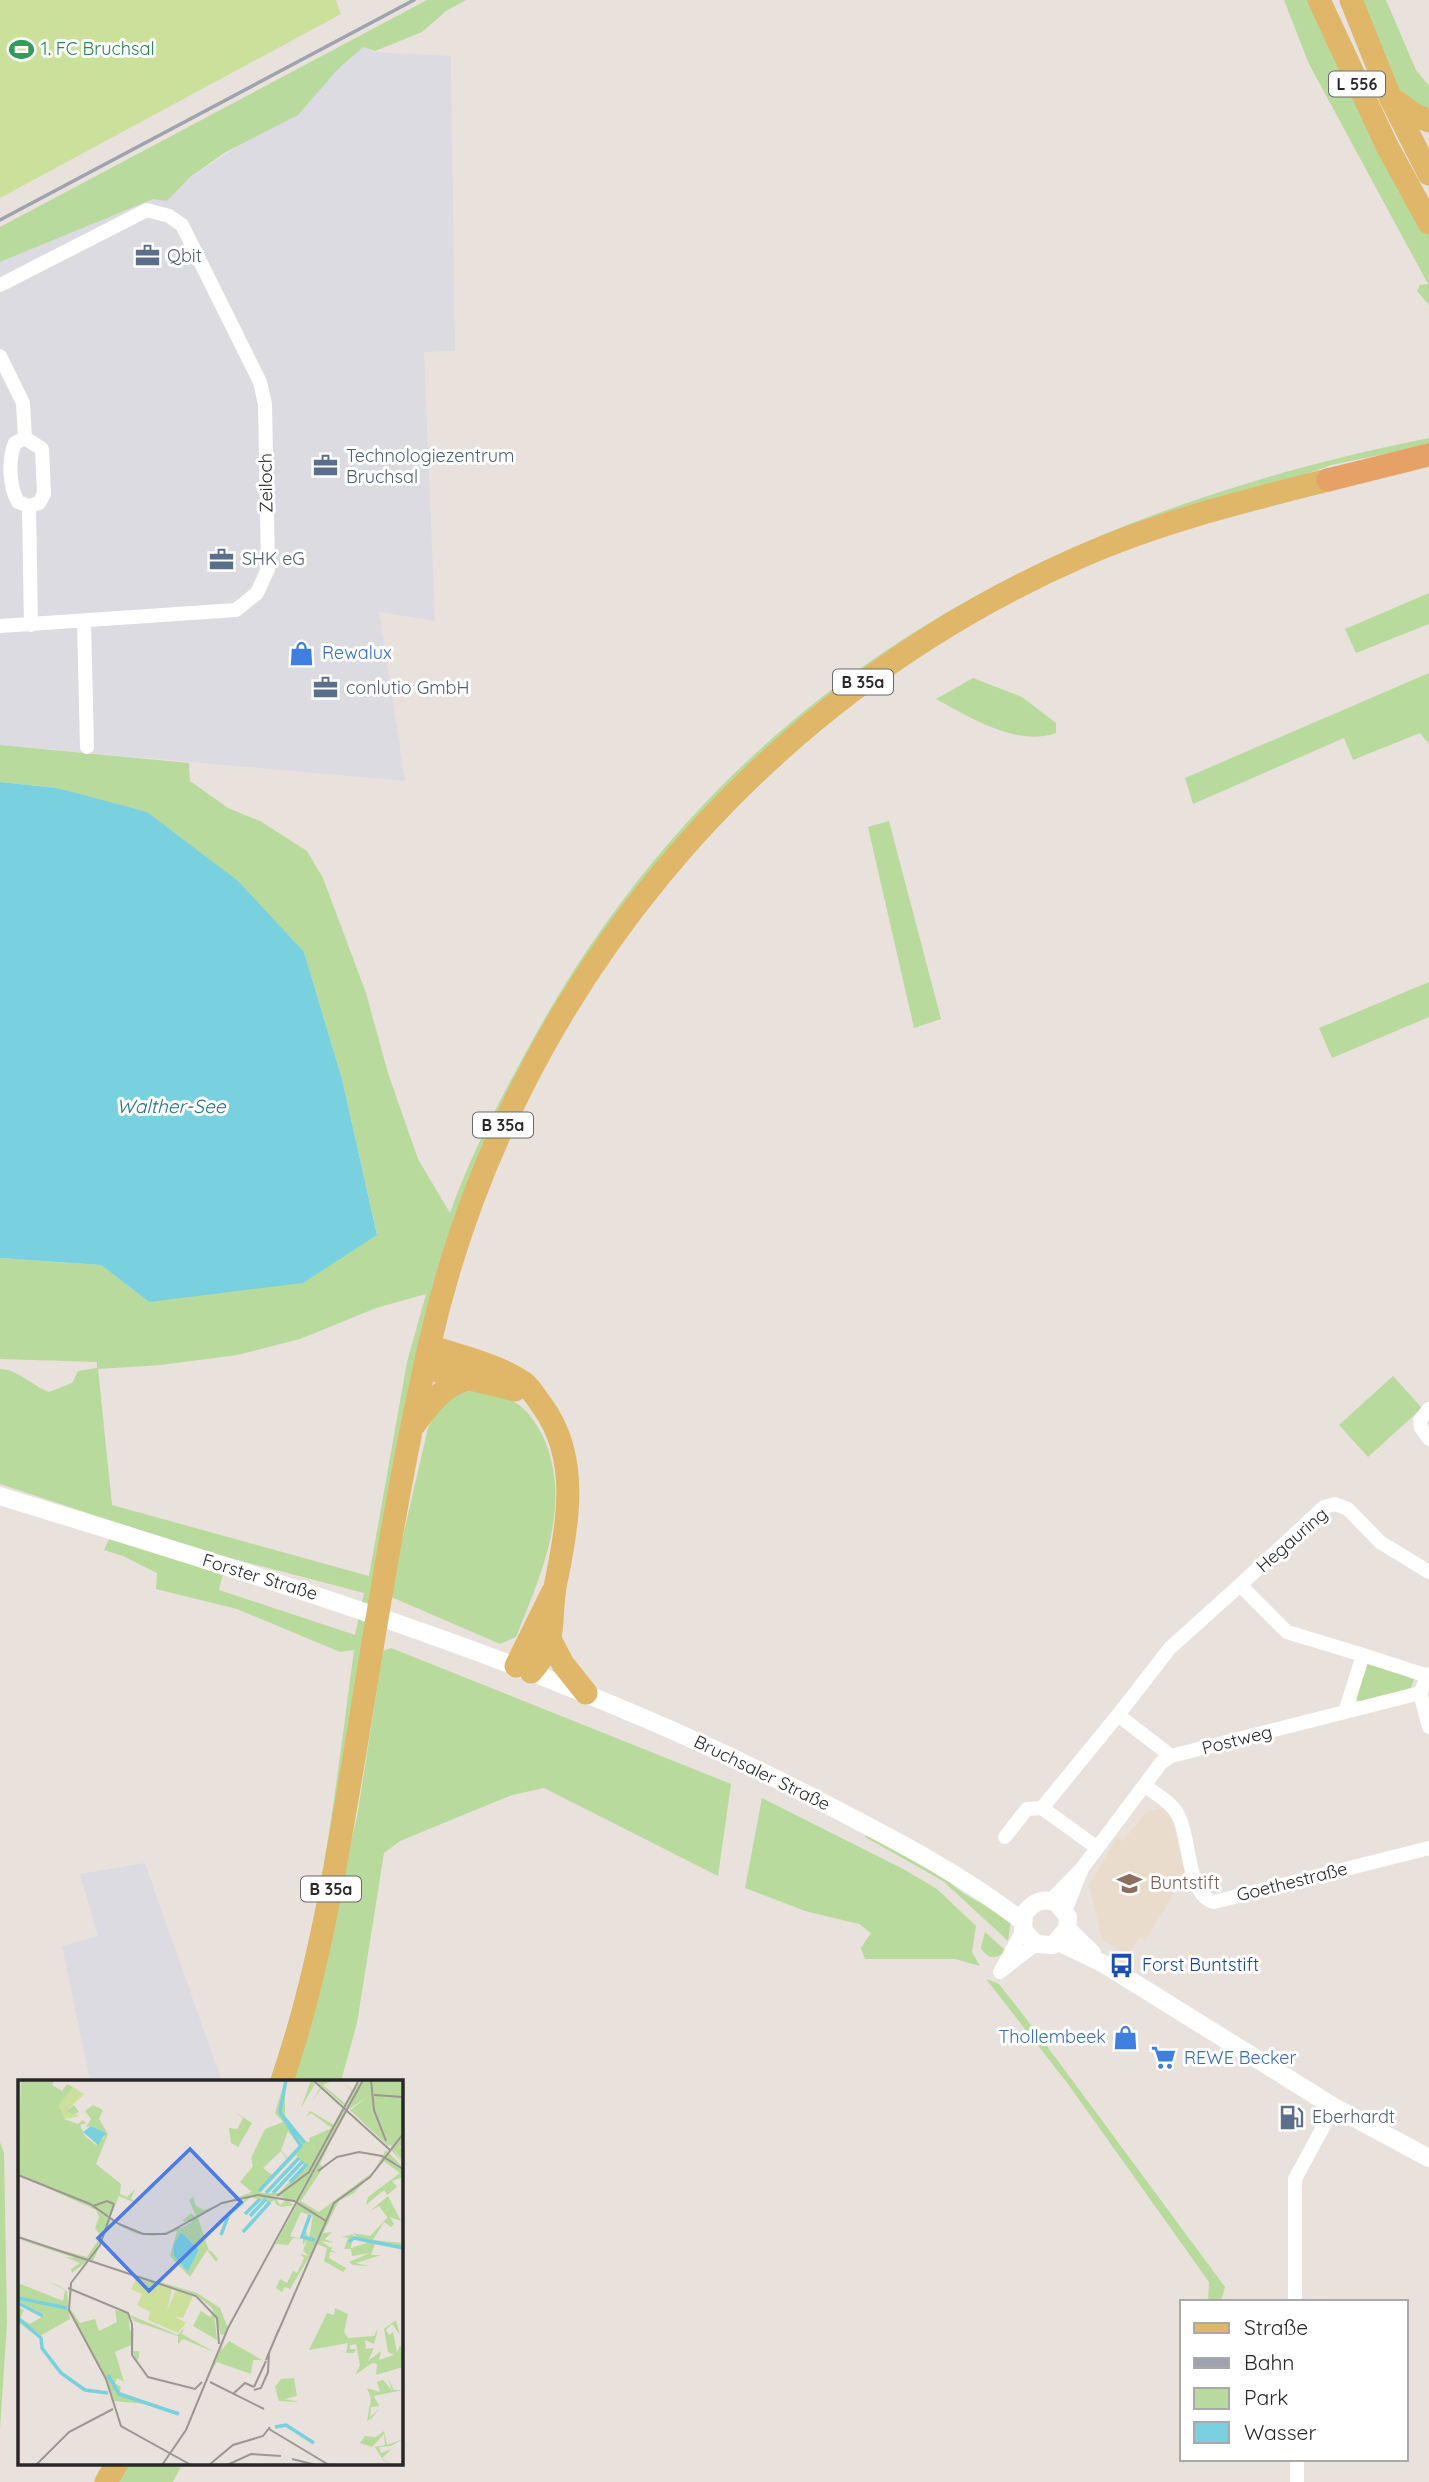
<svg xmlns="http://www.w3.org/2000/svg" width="1429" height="2482" font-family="Quicksand,sans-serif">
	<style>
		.industrial { fill: #dcdbe2 }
		.education { fill: #e9dccc }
		.green { fill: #b9da9d; fill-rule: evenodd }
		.pitch { fill: #cbe09a }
		.water { fill: #79d1e0 }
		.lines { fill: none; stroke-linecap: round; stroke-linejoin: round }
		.minor { stroke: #fff; stroke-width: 14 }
		.tertiary { stroke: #fff; stroke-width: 18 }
		.primary { stroke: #e0b669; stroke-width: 23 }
		.trunk { stroke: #e6a266; stroke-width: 23 }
		.rail { stroke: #9fa3b0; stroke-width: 3.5 }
		.labels { text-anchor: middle; stroke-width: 6; stroke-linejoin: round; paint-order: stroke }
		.shield { fill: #fff; stroke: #686868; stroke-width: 2 }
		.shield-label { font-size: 16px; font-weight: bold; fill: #282828 }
		.leisure-label { font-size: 18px; fill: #27864d; stroke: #fff; text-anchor: start }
		.service-label { font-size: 18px; fill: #4e5e75; stroke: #fff; text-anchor: start }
		.street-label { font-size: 18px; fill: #282828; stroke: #fff }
		.shop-label { font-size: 18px; fill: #366cbe; stroke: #fff; text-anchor: start }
		.education-label { font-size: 18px; fill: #785e54; stroke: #fff; text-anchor: start }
		.transit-label { font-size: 18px; fill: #164399; stroke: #fff; text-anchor: start }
		.water-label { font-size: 19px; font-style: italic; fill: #1c7088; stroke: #fff }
		.inset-river { fill: none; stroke: #79d1e0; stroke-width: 3.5 }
		.inset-road { fill: none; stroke: #9c9793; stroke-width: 2 }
		.view { fill: #4c7be5; fill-opacity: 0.15; stroke: #4c7be5; stroke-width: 3.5 }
		.inset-edge { fill: none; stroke: #282828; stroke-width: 3.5 }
	</style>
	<rect width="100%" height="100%" fill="#e9e1db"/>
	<!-- industrial -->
	<path class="industrial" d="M363 47 374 52 451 56 455 351 424 352 435 621 379 612 405 781 0 745V262L153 199 167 201 190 177 249 140Z
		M145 1863 170 1935 222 2081H90L62 1946 98 1936 80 1874Z"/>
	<!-- education -->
	<path class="education" d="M1163 1808 1171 1814 1185 1875 1169 1880 1173 1896 1145 1940 1140 1937 1128 1954 1102 1940 1089 1885 1117 1838 1123 1841 1146 1812Z"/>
	<!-- green -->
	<path class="green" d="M427 0H466L446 11 422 32 375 51 363 47 337 70 298 115 224 153 190 177 167 201 153 199 0 262V227Z
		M1284 0H1314L1429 234V305L1417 291 1420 285 1428 284 1309 64Z
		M1358 0H1386L1416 70 1429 86V116L1400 93Z
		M1429 438V445L1331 465 1006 584 699 817 490 1133C452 1215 428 1302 408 1390L330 1860 276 2081H270C279 2051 290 2020 298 1989 326 1878 339 1763 354 1650L340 1652 237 1609 156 1589 157 1573 123 1556 104 1550 110 1537 223 1574 219 1590 355 1635 364 1593 200 1550 0 1484V1369C17 1369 33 1386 49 1392L72 1383 78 1371 97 1368V1362L0 1359V1258L101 1265 149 1302 377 1234 342 1079 304 952 57 788 0 782V745L189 763 190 781 228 808 260 821 307 851 323 878 366 993 388 1073 418 1159 450 1213C471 1153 502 1096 532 1041 727 687 1043 515 1429 438ZM426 1294 407 1362 369 1576 112 1505 98 1369 161 1365 237 1355 300 1339 376 1308Z
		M1429 593V624L1356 653 1345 629Z
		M1429 673V744L1420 733 1353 760 1344 738 1193 804 1185 778Z
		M973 678 1022 697 1056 723V733C1017 747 971 718 936 699Z
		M889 821 941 1019 914 1028 868 827Z
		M1429 982V1017L1332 1058 1319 1028Z
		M1393 1376 1422 1408 1368 1457 1339 1425Z
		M475 1390C488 1393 504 1396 516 1403 529 1411 539 1427 545 1441 572 1508 541 1574 516 1637L500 1644 389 1596 428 1428C439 1407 451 1393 475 1390Z
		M391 1648 731 1784 718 1876 544 1788 512 1795 400 1841 384 1853 357 2023 341 2081H292L357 1817 383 1651Z
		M1368 1662 1414 1679 1410 1691 1362 1703 1355 1698Z
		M762 1798 905 1870 937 1889 976 1926 972 1952 980 1966 955 1959H865L861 1948 871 1933 859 1924 805 1911 745 1888Z
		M867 1833 946 1879C964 1898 989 1905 1011 1919L1008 1941 943 1881 865 1837Z
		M985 1932 1005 1950C998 1960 988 1960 981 1948Z
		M986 1979 999 1984 1038 2034 1225 2287 1221 2302H1208L1209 2282 1068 2084Z
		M0 2142 4 2153 7 2323 0 2430Z
		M125 2463H183L173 2482H115Z"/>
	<!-- pitch -->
	<path class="pitch" d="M0 0H336L341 14 0 198Z"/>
	<!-- water -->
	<path class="water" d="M0 782 57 788 147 812 238 881 304 952 342 1079 377 1235 303 1283 149 1302 101 1265 0 1258Z"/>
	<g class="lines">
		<!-- minor -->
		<path class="minor" d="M0 285 147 210 169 216 182 225 260 382 265 404 268 569 257 593 236 610 0 626
			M0 356 23 403 25 438 15 443C8 460 9 486 18 502L29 506 39 503 44 494 42 449 25 438
			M29 506 31 625
			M84 621 87 747
			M1429 1409 1420 1420 1421 1428 1429 1439
			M1363 1655 1428 1676
			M1420 1693 1429 1727
			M1345 1712 1363 1655 1287 1632 1240 1585 1324 1507 1335 1504 1348 1509 1380 1542 1429 1572
			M1118 1715 1170 1648 1240 1585
			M1145 1786C1156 1794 1171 1802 1178 1815 1191 1838 1186 1895 1214 1902L1429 1848
			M1005 1837 1027 1809 1042 1808
			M1096 1847 1042 1808 1118 1715 1171 1756
			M1051 1900 1083 1867 1161 1763 1171 1756 1420 1693 1429 1674
			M1065 1911 1081 1871
			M1001 1971 1036 1944
			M1000 1972 1023 1930
			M1295 2302V2179L1334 2107
			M1297 2459V2482"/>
		<!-- tertiary -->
		<path class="tertiary" d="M0 1496C278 1582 557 1665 816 1799 887 1836 959 1872 1022 1921
			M1067 1929 1053 1945 1036 1944 1023 1930 1024 1914C1033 1902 1043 1897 1057 1903L1068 1917 1067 1929 1092 1953
			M1058 1942 1104 1964 1334 2107 1429 2158"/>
		<!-- primary -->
		<path class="primary" d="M1319 0 1387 146 1429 223
			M1351 0 1390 97 1429 174
			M1393 99 1415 115 1429 121
			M429 1346C459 1356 496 1364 523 1382 531 1388 537 1399 543 1407 580 1458 568 1525 556 1582 548 1619 560 1640 531 1672
			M426 1362 438 1371 515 1390
			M415 1424C430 1404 443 1385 468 1379
			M551 1641 563 1664 586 1693
			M516 1666 552 1593
			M282 2081C319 1973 337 1859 356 1746 378 1612 399 1479 429 1347 507 997 752 701 1080 557 1159 522 1245 501 1328 480
			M106 2482 117 2463"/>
		<!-- trunk -->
		<path class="trunk" d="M1328 480 1429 455"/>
		<!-- rail -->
		<path class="rail" d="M0 220 414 0"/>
	</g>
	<!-- icons -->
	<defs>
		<symbol id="stadium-bare" viewBox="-9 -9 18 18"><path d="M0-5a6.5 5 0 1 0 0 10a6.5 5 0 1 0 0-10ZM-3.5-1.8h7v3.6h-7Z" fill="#2e9e5b" stroke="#fff" stroke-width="2.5" paint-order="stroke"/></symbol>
		<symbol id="office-bare" viewBox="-9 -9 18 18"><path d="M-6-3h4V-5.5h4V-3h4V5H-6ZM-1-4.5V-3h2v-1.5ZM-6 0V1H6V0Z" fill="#5c6f8a" stroke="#fff" stroke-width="2.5" paint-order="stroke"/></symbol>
		<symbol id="shop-bare" viewBox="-9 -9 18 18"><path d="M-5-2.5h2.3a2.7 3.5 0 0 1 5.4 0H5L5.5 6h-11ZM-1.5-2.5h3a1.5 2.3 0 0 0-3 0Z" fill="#3f7fe0" stroke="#fff" stroke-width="2.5" paint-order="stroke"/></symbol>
		<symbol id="school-bare" viewBox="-9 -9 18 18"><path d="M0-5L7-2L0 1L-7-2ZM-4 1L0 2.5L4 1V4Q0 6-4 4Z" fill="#8d6e63" stroke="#fff" stroke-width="2.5" paint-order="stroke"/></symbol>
		<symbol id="bus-bare" viewBox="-9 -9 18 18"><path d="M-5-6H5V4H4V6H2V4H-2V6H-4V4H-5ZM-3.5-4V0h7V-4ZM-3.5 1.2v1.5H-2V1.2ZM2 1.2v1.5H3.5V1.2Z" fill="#1a4fb4" stroke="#fff" stroke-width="2.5" paint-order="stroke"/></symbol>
		<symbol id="supermarket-bare" viewBox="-9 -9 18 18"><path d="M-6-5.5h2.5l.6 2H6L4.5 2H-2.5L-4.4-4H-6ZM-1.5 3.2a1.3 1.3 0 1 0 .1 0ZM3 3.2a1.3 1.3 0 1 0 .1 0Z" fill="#3f7fe0" stroke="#fff" stroke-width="2.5" paint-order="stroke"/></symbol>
		<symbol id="fuel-bare" viewBox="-9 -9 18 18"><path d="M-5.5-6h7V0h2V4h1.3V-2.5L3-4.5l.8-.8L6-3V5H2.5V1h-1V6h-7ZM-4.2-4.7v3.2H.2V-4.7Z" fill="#5c6f8a" stroke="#fff" stroke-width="2.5" paint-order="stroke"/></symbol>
	</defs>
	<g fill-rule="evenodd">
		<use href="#stadium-bare" x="4" y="32" width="35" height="35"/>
		<use href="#office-bare" x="130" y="238" width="35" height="35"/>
		<use href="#office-bare" x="308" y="448" width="35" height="35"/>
		<use href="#office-bare" x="204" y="542" width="35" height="35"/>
		<use href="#shop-bare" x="284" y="636" width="35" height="35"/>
		<use href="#office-bare" x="308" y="670" width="35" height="35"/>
		<use href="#school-bare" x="1112" y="1866" width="35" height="35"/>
		<use href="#bus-bare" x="1104" y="1948" width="35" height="35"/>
		<use href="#shop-bare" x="1108" y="2020" width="35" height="35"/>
		<use href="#supermarket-bare" x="1146" y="2040" width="35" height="35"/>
		<use href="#fuel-bare" x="1274" y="2100" width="35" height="35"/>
	</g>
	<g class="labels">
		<!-- shield labels -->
		<g class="shield">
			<rect x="1329" y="71.5" width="56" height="25" rx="5"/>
			<rect x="833" y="669.5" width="60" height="25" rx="5"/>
			<rect x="473" y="1112.5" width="60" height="25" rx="5"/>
			<rect x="301" y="1876.5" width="60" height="25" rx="5"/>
		</g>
		<g class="shield-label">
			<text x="1357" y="90">L 556</text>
			<text x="863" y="688">B 35a</text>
			<text x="503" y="1131">B 35a</text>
			<text x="331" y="1895">B 35a</text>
		</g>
		<!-- leisure labels -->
		<g class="leisure-label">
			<text x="41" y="55">1. FC Bruchsal</text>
		</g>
		<!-- service labels -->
		<g class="service-label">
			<text x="167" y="262">Qbit</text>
			<text x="346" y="462">Technologiezentrum<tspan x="346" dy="21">Bruchsal</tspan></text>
			<text x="242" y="565">SHK eG</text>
			<text x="346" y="694">conlutio GmbH</text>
			<text x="1312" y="2123">Eberhardt</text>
		</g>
		<!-- street labels -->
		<g class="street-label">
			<text transform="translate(266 483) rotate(-91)" y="6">Zeiloch</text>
			<text transform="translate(1292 1540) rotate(-41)" y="6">Hegauring</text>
			<text transform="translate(260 1577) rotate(17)" y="6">Forster Straße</text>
			<text transform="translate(1237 1740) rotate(-14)" y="6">Postweg</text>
			<text transform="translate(762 1773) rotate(26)" y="6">Bruchsaler Straße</text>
			<text transform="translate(1292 1882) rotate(-14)" y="6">Goethestraße</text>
		</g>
		<!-- shop labels -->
		<g class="shop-label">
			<text x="322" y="659">Rewalux</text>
			<text x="1106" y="2043" text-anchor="end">Thollembeek</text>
			<text x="1184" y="2064">REWE Becker</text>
		</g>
		<!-- education labels -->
		<g class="education-label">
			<text x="1150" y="1889">Buntstift</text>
		</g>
		<!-- transit labels -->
		<g class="transit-label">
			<text x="1142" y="1971">Forst Buntstift</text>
		</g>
		<!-- water labels -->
		<g class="water-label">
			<text x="171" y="1113">Walther-See</text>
		</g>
	</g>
	<!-- overview -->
	<g transform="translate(18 2080)">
		<rect width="385" height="385" fill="#e9e1db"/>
		<path d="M3 0H37L34 5 44 11 49 4 55 7 41 27 47 32 56 25 61 32 46 39 60 44 65 40 68 43 62 45 67 56 78 65 87 57 74 46 68 47 73 39 67 31 75 25 85 30 81 39 90 54 78 84 103 104 102 114 109 117 117 109 113 119 122 125 101 116 93 136 0 94ZM267 0V39L284 61 292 62 291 58 314 48 293 33 288 37 292 31 316 45 326 29 303 9 294 21 302 8 297 4 283 28 293 0 329 29 278 122 260 116H229L257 117 262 125 268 120 276 125 264 127 259 125 256 120 252 123 233 117 212 134 201 161 210 133 229 118 200 125 180 138 191 171H193L200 179 198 182 189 170 172 197 152 176 159 151 148 154 134 156 127 155 119 154 112 151 93 141 75 181 64 178 69 181 54 193 53 189 62 183 47 177 57 178 0 159 69 177 83 156 77 148 81 137 78 130 20 104 72 126 109 149 136 155 165 147 174 142 164 141 173 133 179 138 171 120 175 117 178 126 186 130 234 112 222 102 235 86 233 78 247 49 265 42 257 33ZM270 51 281 66 270 79 263 70ZM263 71 269 80 254 95 245 88ZM278 75 286 86 261 113H242ZM163 152 181 170 170 192 156 176 155 165ZM297 0H315L305 5 329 25 335 12 322 0 335 11 344 0 339 11 346 0H385V65L380 68 385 67V81L374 67 385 83 373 70V64L370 66 332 30 351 16 331 29 338 14 329 28ZM214 30 234 43 220 67 213 63 211 48 219 49 225 38ZM314 59 302 84 305 88 283 121 301 132 355 92 368 70 385 87 376 82 385 90V97L374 101 379 107 369 115 366 110 348 125 350 117 382 93 366 81 336 113 321 121 305 153 314 152 307 159 316 163 303 161 313 168 315 164 313 170 319 173 312 172 311 178 328 188 325 192 306 181 309 168 299 164 272 209 267 207 264 212 258 208 262 199 269 203 275 191 279 193 286 178 282 174 291 176 285 171 289 159 285 165V159L275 158 270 165 257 164 238 200ZM283 132 295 136 291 159 288 151 284 159 272 156ZM370 116 383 141 372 137 376 144 373 147 366 142 355 160 385 163V169L357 164 353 175H363L338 183 351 186 335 185 331 182 352 173 334 176 333 169H326L330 158 324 157 335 154 333 168 349 163 334 153 352 156 369 138H370L361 126 352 131ZM108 192 179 213 202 228 210 248 207 254 203 255 194 228 178 215ZM31 202 41 206 49 211 52 239 20 257 0 242V227L6 230 2 238 12 244 27 235 0 221V203L45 221 47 210ZM53 211 51 227 62 243 77 239 81 251 99 242 97 230 110 233 112 251 116 248 115 271H121V277L118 283 113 265 97 272 106 302 99 298 97 303 103 307 102 312 139 325 96 321 87 295 53 233 51 226V216ZM317 228 330 234 326 252 330 258 356 256 360 249 356 264 347 260 348 269 356 268 350 281 363 271 361 280 376 275 370 272 366 249 378 240 382 255 374 244 368 250 371 255 375 252 379 272 382 265 385 271V287L358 295 359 284 354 283 337 295 342 285 338 264 332 265V269H338L336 273H328L330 263 291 270 309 233 316 235ZM183 231 192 237 196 233 199 260 175 246ZM112 235 160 255 166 248 164 254 196 272 165 259 160 264V256L116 241ZM207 259 203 271 211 261 244 280H235L233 294 199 282 193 291ZM276 298 279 316 266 319 282 322 261 321 257 307 263 299ZM370 298 376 310H385L356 316 361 326 353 327 352 337 361 329 354 338 349 341 353 318 349 308 362 312 359 302 365 300 374 310ZM366 351 369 365 385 359 373 366 361 367 363 373 374 369 364 378 373 385 365 380 357 367 367 365 366 354 354 367 342 363 347 356 358 357Z" fill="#b9da9d" fill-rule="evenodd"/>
		<path d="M55 7 66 14 48 31 62 36 46 39 41 24ZM119 197 154 209 149 231 158 210 175 216 165 238 156 236 168 243 160 253 130 240 132 232 119 225 124 214 113 209Z" fill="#cbe09a"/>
		<path d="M73 46 88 53 80 65 65 52ZM163 152 181 170 170 192 156 176 155 165Z" fill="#79d1e0"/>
		<path class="inset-river" d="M264 35 287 63M272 102 289 84M241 111 283 66 262 32 268 0M248 113 281 78M255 113 285 81M227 134 242 119M292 135 284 157 297 160M232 136 248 119M225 152 252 122M203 155 211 134 225 122M331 162 336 158 385 168M0 218 49 228M0 223 25 236M0 238 23 258 24 268 43 293 67 310 90 313M90 295 101 314 161 334M257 347 268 345 296 363"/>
		<path class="inset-road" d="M295 0 372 70M353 0 356 30 368 61M356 15 385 17M300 91 319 77 341 72 364 76 385 89M0 95 72 124 101 144M259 116 291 92 341 0M96 124 82 165 53 203 51 230 88 299 103 346 173 385M75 126 89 121 96 124M101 144 125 154H148L204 123 240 115 276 121 308 141M0 157 178 216 199 238 201 264M50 208 110 233 114 244V275L130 297 177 309 184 302M260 252 316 123 352 97 385 54M248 280 261 249M192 302 246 329M236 307 248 281M236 310 243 308 250 292 251 273M216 313 227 303 236 307M251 349 311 385M274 379 298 385M18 385 51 352 95 329M144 385 168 350 210 248 345 0M191 385 215 365 245 356 252 347M209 385 233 374 263 376"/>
		<path class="view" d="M172 69 223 122 131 211 80 158Z"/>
		<rect width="385" height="385" class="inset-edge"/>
	</g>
	<!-- legend -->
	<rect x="1180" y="2300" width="228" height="161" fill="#ffffff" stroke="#a9a9a9" stroke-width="2"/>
	<rect x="1194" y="2323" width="35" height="10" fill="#e0b669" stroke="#a9a9a9" stroke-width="2"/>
	<text x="1244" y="2335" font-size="21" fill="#282828">Straße</text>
	<rect x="1194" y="2358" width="35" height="10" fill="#9fa3b0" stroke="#a9a9a9" stroke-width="2"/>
	<text x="1244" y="2370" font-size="21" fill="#282828">Bahn</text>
	<rect x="1194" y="2388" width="35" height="21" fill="#b9da9d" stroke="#a9a9a9" stroke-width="2"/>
	<text x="1244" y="2405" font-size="21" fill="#282828">Park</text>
	<rect x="1194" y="2422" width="35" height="21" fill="#79d1e0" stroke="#a9a9a9" stroke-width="2"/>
	<text x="1244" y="2440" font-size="21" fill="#282828">Wasser</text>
</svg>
